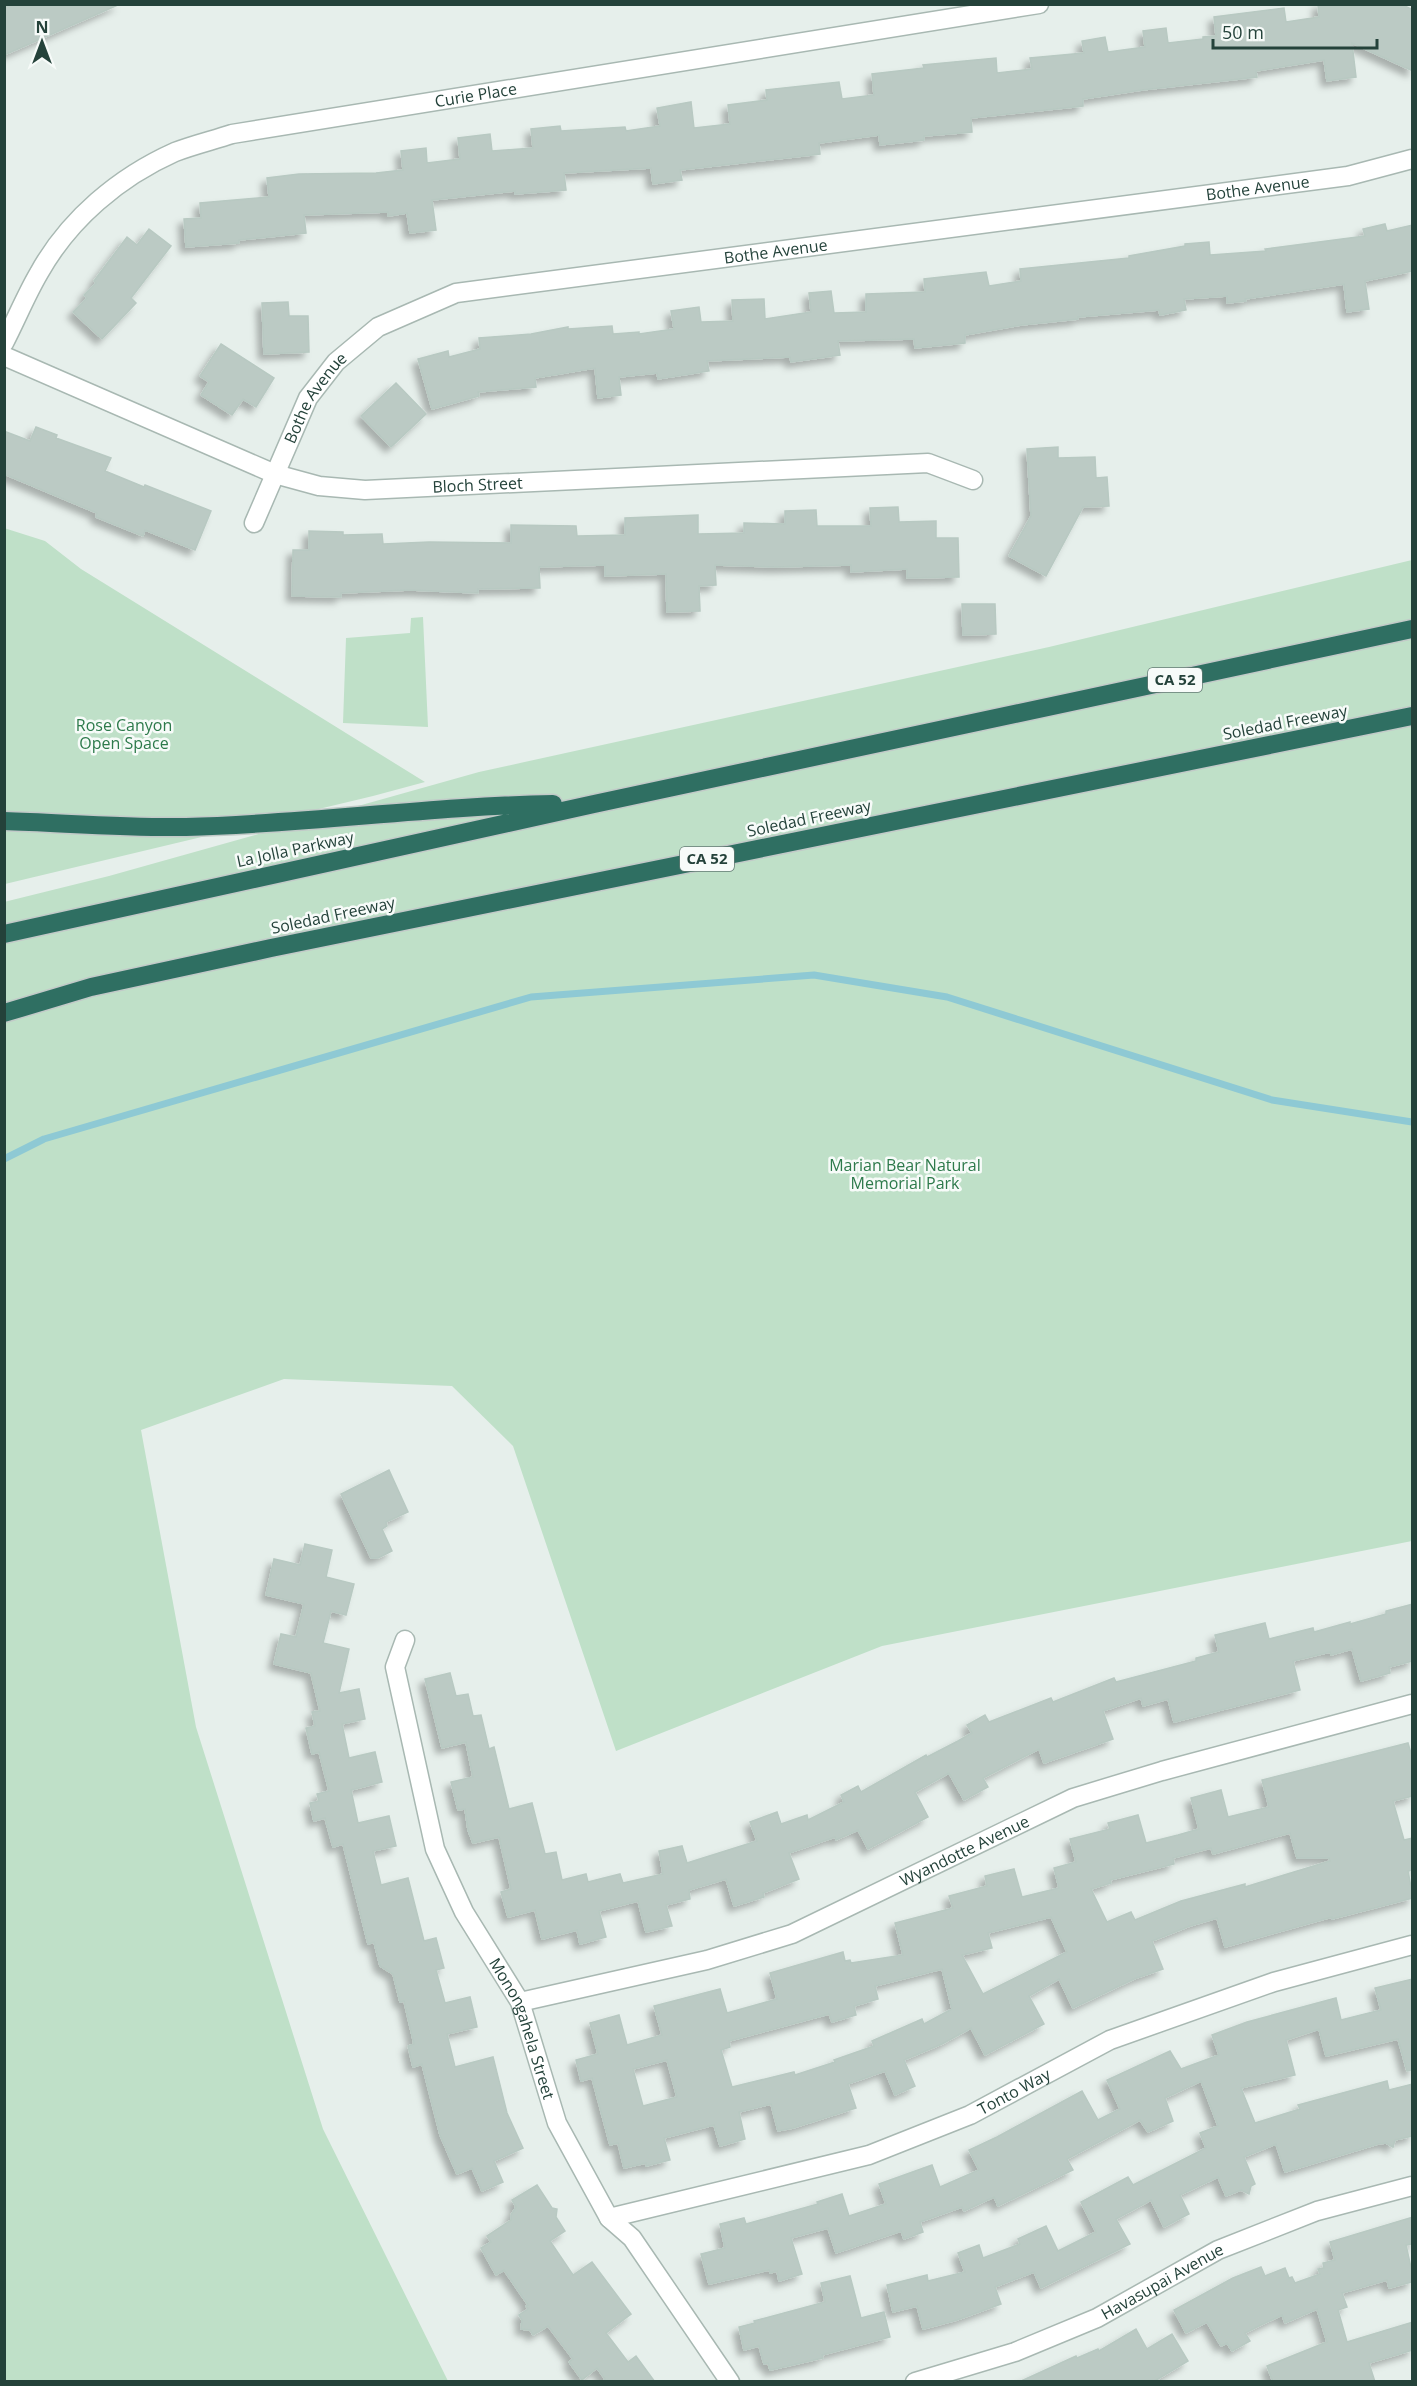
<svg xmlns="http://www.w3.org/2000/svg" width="1417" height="2386" font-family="'Open Sans',sans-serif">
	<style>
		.green { fill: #bfe0c8 }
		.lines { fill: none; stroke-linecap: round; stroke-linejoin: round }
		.stream { stroke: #8ec9d4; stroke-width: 7 }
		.building { fill: #bbcac4; stroke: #b8c9c2; stroke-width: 1.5; fill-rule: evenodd; filter: url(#shadow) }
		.minor-casing { stroke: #a8b8b2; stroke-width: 21 }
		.highway-casing { stroke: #c2cac8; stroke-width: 21 }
		.minor { stroke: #fff; stroke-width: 18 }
		.highway { stroke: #2f6f62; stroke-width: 18 }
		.labels { text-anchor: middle; stroke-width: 5; stroke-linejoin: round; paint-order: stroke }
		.shield { fill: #f7fbf9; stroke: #637a73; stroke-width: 1.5 }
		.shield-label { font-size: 15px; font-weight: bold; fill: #24423a }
		.street-label { font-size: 16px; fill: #24423a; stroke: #f7fbf9 }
		.park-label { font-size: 16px; fill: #2d7a4b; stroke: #f7fbf9 }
	</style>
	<defs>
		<filter id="shadow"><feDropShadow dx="-5.5" dy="5.5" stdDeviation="3" flood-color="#0004"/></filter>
	</defs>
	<rect width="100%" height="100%" fill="#e6efeb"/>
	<!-- green -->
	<path class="green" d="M4 528 45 541 81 569 425 782 373 796 5 884Z
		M1412 560V1541L882 1646 616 1751 513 1446 452 1386 284 1379 141 1430 196 1727 323 2129 448 2381H5L4 902 109 876 479 772 1049 647Z
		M423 617 428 727 343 723 346 638 410 633 411 618Z"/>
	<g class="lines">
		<!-- stream -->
		<path class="stream" d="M4 1159 44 1139 531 997 814 975 947 997 1272 1100 1412 1122"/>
	</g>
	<!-- building -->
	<path class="building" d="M12 4H120L4 55V7Z
		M1318 4H1401L1413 10V71L1352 43 1356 77 1327 81 1324 60 1256 71 1257 77 1142 90 1083 99V106L971 118 972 132 924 136V140L880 145 879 135 819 143 820 154 680 170 682 180 653 184 651 168 564 173 566 190 515 194V191L432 200 436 230 410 233 407 213 388 216V212L304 215 306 233 239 240V243L186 247 184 219 201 218 200 203 269 197 267 178 299 174 376 173 403 170 401 151 426 148 427 163 460 159 458 138 490 134 492 151 533 148 531 129 560 126 561 131 625 127 626 131 660 126 657 108 691 102 694 128 730 124 728 105 767 100 766 90 839 82 842 99 874 95 872 74 924 68 923 65 996 58 997 73 1032 69 1030 58 1084 53 1082 41 1105 37 1108 52 1145 47 1143 31 1166 28 1168 43 1203 39V37L1216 36 1214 17 1284 8 1286 22 1319 17Z
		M1385 224 1387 231 1413 225V271L1365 281 1369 309 1347 312 1344 284 1245 299 1246 301 1227 303V296L1184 299 1186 310 1160 315 1159 310 1078 317V319L1021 325 965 335V343L915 348 914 339 838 341 840 355 791 362 790 357 707 361 709 371 658 379 657 373 619 377 621 395 598 398 595 368 535 378 536 387 478 392 479 396 432 409 418 359 448 351 449 357 480 349 479 338 531 334 568 327V329L612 326 613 334 639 332V334L674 329 671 311 699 307 701 322 733 321 732 300 764 299 765 319 811 312 809 293 831 291 834 313 866 312V294L925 292 924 279 986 272 989 286 1021 281 1020 269 1129 258V256L1185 246V244L1209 242 1210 255 1266 251 1265 249 1365 236 1363 229Z
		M149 229 171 246 131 298 136 303 102 339 73 312 87 298 84 295 96 283 94 281 127 237 137 245Z
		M288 302 289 316H308L309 352 264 354 262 303Z
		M221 344 274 378 256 407 243 399 232 415 201 395 209 382 200 376Z
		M396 383 426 414 391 447 361 416Z
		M36 427 57 435 56 438 111 458 105 471 144 487 145 485 211 511 195 550 145 530 143 536 96 517 97 513 4 474V431L30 441Z
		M1058 447V458L1095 457 1096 478 1107 477 1109 506 1083 507 1046 576 1009 556 1031 516 1027 449Z
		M898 507 899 522 936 521V538H958L959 577 907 578V569L851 572V565L776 567 715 565 716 585 699 586 700 611 667 612 666 574 605 576V565L539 567 540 588 478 589V593L410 590 341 593V597L292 596 293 550H309V531L343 532V535L382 534 383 544 429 542 511 543V525L576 526 577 536 625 535V518L698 515V534L744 533V523L785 524V511L816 510 817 526H871L870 508Z
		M962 604H995L996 634 963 635Z
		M389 1470 408 1512 386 1522 387 1526 382 1529 392 1551 378 1558H371L341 1494Z
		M305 1544 332 1550 326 1577 354 1584 346 1615 331 1611 323 1643 349 1649 339 1693 359 1689 365 1719 342 1724 349 1758 375 1752 382 1782 351 1790 358 1823 389 1816 396 1846 373 1851 381 1885 408 1878 424 1941 436 1938 444 1968 436 1970 445 2003 470 1997 476 2022 477 2027 447 2034 455 2067 493 2057 507 2113 523 2148 494 2161 503 2182 482 2191 472 2168 457 2174 440 2135 422 2064 413 2067 408 2046 414 2044 404 2001 400 2002 393 1974 380 1966 374 1942 368 1944 343 1844 333 1847 325 1818 314 1821 310 1803 319 1801 317 1794 329 1791 319 1752 312 1754 306 1728 315 1726 312 1712 320 1711 311 1673 274 1664 281 1634 296 1637 304 1604 266 1595 274 1559 300 1565Z
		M1413 1604V1661L1389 1667 1390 1673 1361 1681 1352 1649 1331 1655 1330 1652 1293 1661 1300 1690 1174 1722 1168 1699 1143 1706 1141 1698 1103 1711 1113 1739 1044 1763 1039 1749 983 1778 988 1787 964 1800 949 1773 915 1792 928 1817 868 1849 858 1830 836 1840 835 1837 789 1853 799 1879 763 1893 764 1897 734 1906 726 1879 689 1890 690 1899 666 1905 672 1926 646 1932 638 1901 599 1911 606 1937 580 1944 577 1930 542 1939 535 1910 508 1917 501 1892 511 1889 499 1837 473 1843 468 1830 465 1809 458 1810 451 1782 473 1777 466 1742 442 1748 425 1679 450 1673 456 1696 468 1694 473 1716 481 1715 489 1749 494 1747 509 1809 532 1803 545 1854 556 1852 562 1880 586 1874 588 1882 620 1874 623 1883 663 1874 659 1851 682 1846 687 1863 757 1841 750 1822 777 1812 781 1824 807 1815 808 1820 844 1802 841 1795 858 1786 861 1792 926 1755 927 1757 958 1741 972 1733 967 1725 985 1715 989 1722 1051 1698 1053 1702 1114 1678 1116 1682 1196 1661V1658L1219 1652 1215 1635 1265 1623 1269 1639 1313 1628 1314 1632 1350 1622V1624L1386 1614V1611Z
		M1408 1743 1413 1760V1796L1393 1801 1404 1840 1413 1838V1870L1408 1871 1413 1898 1332 1919V1917L1225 1947 1217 1918 1190 1926 1152 1941 1163 1969 1134 1979 1073 2008 1059 1979 1029 1996 1044 2024 985 2055 971 2028 942 2044 904 2060 915 2086 895 2095 885 2071 848 2084 856 2108 793 2128 778 2131 771 2104 739 2112 745 2139 720 2146 714 2125 664 2138 670 2160 646 2166V2163L624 2168 618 2143 610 2145 592 2078 581 2081 576 2060 598 2054 590 2023 619 2015 627 2045 662 2035 654 2006 720 1989 727 2013 777 1999 770 1973 843 1952 845 1961 850 1960 851 1963 903 1955 895 1923 953 1908 949 1896 987 1886 985 1876 1014 1869 1022 1897 1059 1888 1054 1868 1076 1862 1070 1839 1110 1829 1108 1823 1138 1815 1146 1843 1178 1835 1199 1829 1191 1798 1221 1790 1228 1817 1269 1807 1262 1780ZM1290 1833 1297 1858H1329L1330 1861 1245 1887V1884L1181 1901 1135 1920 1131 1912 1107 1922 1091 1889 1111 1883 1110 1880 1174 1864 1173 1858 1211 1848 1213 1854ZM1051 1917 1067 1952 983 1994 962 1955 992 1948 988 1933ZM942 1969 952 2009 924 2024 922 2019 872 2041 874 2046 834 2060 835 2062 795 2075 794 2072 732 2087 721 2050 730 2047 729 2041 829 2014 832 2022 856 2015 854 2006 878 1999 875 1986ZM667 2060 677 2097 643 2106 633 2069Z
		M1413 1979V2070L1407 2071 1398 2039 1326 2056 1319 2029 1286 2040 1295 2075 1241 2088 1255 2123 1300 2109 1298 2105 1387 2081 1389 2090 1413 2084V2136L1395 2140 1393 2147 1386 2143 1378 2144 1285 2172 1276 2144 1244 2157 1255 2184 1251 2186 1249 2194 1241 2190 1226 2196 1218 2177 1180 2195 1189 2214 1164 2227 1151 2200 1116 2219 1130 2244 1041 2288 1034 2272 995 2287 1001 2304 957 2320 923 2329 917 2306 893 2312 887 2285 927 2275 928 2281 965 2272 958 2253 979 2245 983 2258 1020 2244 1018 2239 1046 2226 1058 2251 1096 2232 1081 2202 1128 2177 1133 2185 1206 2148 1200 2133 1218 2126 1201 2081 1165 2098 1173 2121 1148 2132 1140 2120 1067 2159 1073 2170 998 2206 994 2197 964 2211 962 2207 920 2222 923 2232 904 2239 901 2231 836 2253 828 2228 791 2238 802 2274 779 2281 777 2271 770 2273 769 2270 709 2284 701 2254 725 2248 720 2224 744 2218 746 2224 818 2204 817 2202 842 2194 849 2216 886 2204 879 2184 932 2165 940 2187 979 2170 969 2150 997 2137 1082 2091 1098 2120 1120 2109 1107 2080 1170 2051 1181 2069 1219 2055 1212 2035 1247 2022 1336 1998 1341 2020 1381 2010 1375 1988Z
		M537 2185 552 2208 557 2209 556 2217 565 2231 550 2241 573 2275 592 2262 631 2314 606 2333 628 2362 636 2356 655 2382H602L605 2379 597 2368 582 2380 569 2362 573 2359 548 2326 533 2335 530 2330 521 2329 522 2320 519 2315 528 2309 526 2306 528 2305 504 2270 496 2275 481 2248 491 2242 487 2236 511 2220V2215L516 2207 512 2200Z
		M1413 2217V2244L1406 2245 1412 2272V2282L1389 2288 1387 2280 1342 2293 1347 2307 1338 2310 1347 2342 1413 2322V2350L1369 2363 1375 2382H1273L1267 2366 1327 2342 1317 2309 1285 2323 1282 2315 1263 2324 1245 2333 1250 2341 1232 2351 1227 2343 1221 2346 1207 2322 1186 2333 1174 2310 1233 2278 1261 2267 1265 2276 1285 2268 1289 2278 1292 2277 1295 2283 1320 2274 1318 2269 1324 2268 1323 2263 1335 2260 1330 2242Z
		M850 2276 861 2318 884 2312 890 2337 822 2355 823 2358 770 2370 768 2363 764 2364 759 2346 744 2350 739 2327 755 2323 754 2321 825 2302 821 2283Z
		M1136 2329 1147 2349 1172 2334 1188 2361 1153 2382H1019L1076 2356 1077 2358 1098 2349 1099 2351Z"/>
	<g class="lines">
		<defs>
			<g id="minor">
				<path id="s1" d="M4 343C16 320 26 295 39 273 69 219 119 177 175 152 193 145 214 140 232 134L1039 4"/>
				<path id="s2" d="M4 356 275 474 319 486 365 490 928 463 973 480"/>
				<path id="s3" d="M254 523 308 398 336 362 378 327 456 293 1348 176 1412 159"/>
				<path id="s4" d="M405 1640 395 1667 435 1849 464 1912 520 2002 557 2123 609 2218 632 2238 730 2382"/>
				<path id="s5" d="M520 2002 707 1960 792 1934 1073 1798 1162 1771 1412 1704"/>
				<path id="s6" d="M609 2218 869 2155 970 2115 1110 2040 1274 1982 1412 1945"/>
				<path id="s7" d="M915 2382 1015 2352 1097 2318 1218 2250 1317 2211 1412 2186"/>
			</g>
			<path id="highway" d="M4 821C65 823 126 828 186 827 309 824 431 806 553 804
				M4 934 594 804 1412 629
				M4 1013 91 987 271 948 1412 716"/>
		</defs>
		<!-- minor casing -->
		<use href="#minor" class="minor-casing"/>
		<!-- highway casing -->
		<use href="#highway" class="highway-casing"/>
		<!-- minor -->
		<use href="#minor" class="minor"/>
		<!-- highway -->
		<use href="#highway" class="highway"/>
	</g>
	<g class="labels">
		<!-- shield labels -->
		<g class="shield">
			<rect x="1148" y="668" width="54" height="24" rx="4.5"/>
			<rect x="680" y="847" width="54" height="24" rx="4.5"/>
		</g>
		<g class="shield-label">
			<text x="1175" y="685">CA 52</text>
			<text x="707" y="864">CA 52</text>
		</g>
		<!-- street labels -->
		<g class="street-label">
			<text dy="6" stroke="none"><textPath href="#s1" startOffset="570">Curie Place</textPath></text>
			<text dy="6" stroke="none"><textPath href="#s3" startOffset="1130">Bothe Avenue</textPath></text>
			<text dy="6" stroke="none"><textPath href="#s3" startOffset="644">Bothe Avenue</textPath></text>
			<text dy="6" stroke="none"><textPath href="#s3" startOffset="140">Bothe Avenue</textPath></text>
			<text dy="6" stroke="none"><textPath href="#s2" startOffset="500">Bloch Street</textPath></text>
			<text transform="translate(1285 722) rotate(-11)" y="6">Soledad Freeway</text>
			<text transform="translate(809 818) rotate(-12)" y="6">Soledad Freeway</text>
			<text transform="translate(295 849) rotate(-12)" y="6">La Jolla Parkway</text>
			<text transform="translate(333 915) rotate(-12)" y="6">Soledad Freeway</text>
			<text dy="6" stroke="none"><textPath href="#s5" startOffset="472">Wyandotte Avenue</textPath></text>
			<text dy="6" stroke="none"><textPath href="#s4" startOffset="416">Monongahela Street</textPath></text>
			<text dy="6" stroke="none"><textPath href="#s6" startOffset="426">Tonto Way</textPath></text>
			<text dy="6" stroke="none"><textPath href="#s7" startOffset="268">Havasupai Avenue</textPath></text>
		</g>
		<!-- park labels -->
		<g class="park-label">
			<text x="124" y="731">Rose Canyon<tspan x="124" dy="18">Open Space</tspan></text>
			<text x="905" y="1171">Marian Bear Natural<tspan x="905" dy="18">Memorial Park</tspan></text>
		</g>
	</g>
	<!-- border -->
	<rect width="1417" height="2386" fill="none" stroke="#24423a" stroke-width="12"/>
	<!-- north arrow -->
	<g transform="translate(42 42)" stroke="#f7fbf9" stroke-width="4.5" paint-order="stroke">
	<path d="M0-4.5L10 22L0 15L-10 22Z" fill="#24423a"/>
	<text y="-9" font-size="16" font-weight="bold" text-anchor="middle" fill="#24423a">N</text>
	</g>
	<!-- scale -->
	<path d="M1213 39v9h164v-9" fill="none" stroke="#24423a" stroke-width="3"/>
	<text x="1222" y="39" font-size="18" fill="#24423a" stroke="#f7fbf9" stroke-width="4.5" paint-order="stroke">50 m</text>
</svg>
